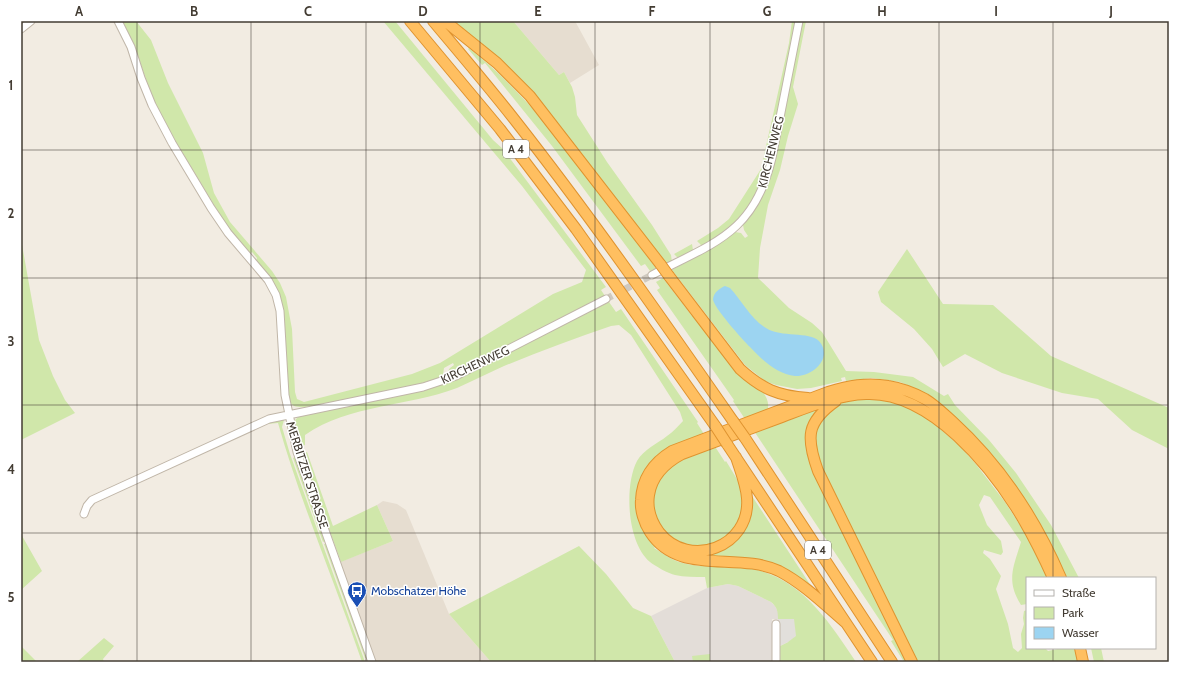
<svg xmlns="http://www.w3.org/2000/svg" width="1190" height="683" font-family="Cabin,sans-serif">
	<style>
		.residential { fill: #e6ddd0 }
		.industrial { fill: #e3ddd8 }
		.green { fill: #d0e7aa }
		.parking { fill: #e2dfdb }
		.water { fill: #9cd4f1 }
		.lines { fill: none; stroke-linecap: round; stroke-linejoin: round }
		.minor-tunnel { stroke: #cfc9bf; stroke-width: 7; stroke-dasharray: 7 3.5; stroke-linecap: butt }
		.minor-casing { stroke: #c0b6a8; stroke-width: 9 }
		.highway-casing { stroke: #df932f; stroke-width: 12 }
		.minor { stroke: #fff; stroke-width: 7 }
		.highway { stroke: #ffbf60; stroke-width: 10 }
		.highway-bridge-casing { stroke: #df932f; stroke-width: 12; stroke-linecap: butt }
		.highway-bridge { stroke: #ffbf60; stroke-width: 10 }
		.grid { fill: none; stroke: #433c33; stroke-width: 1; stroke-opacity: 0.55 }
		.labels { text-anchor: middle; stroke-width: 3; stroke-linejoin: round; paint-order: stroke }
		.shield { fill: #fff; stroke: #7b7670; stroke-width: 1 }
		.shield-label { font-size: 11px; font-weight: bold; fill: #433c33 }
		.street-label { font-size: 12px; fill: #433c33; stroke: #fff }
		.transit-label { font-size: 12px; fill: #164399; stroke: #fff; text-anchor: start }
		.neatline { fill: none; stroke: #433c33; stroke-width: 1.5 }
		.grid-label { font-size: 13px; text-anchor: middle; font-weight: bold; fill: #433c33 }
	</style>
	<rect width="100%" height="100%" fill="#f2ece2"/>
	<!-- residential -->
	<path class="residential" d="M513 21H575L599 65 570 83 564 72 559 75Z
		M383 501 397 504 406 510 449 614 491 662H376L340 562 393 541 377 505Z"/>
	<!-- industrial -->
	<path class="industrial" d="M728 584 738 586 771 602 775 606 778 612V619H772V662H675L651 616 707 588Z"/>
	<!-- green -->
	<path class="green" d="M122 21H136L151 40 168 83 203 153 214 193 230 222 272 271 280 283 286 297 292 329 295 392 297 399 304 402 412 374 440 363 553 294 582 282 586 270 522 186 383 21H395L493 140 503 149 606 287 601 290 605 296 451 374 448 371 450 368 454 365 453 363 444 368 443 375 441 377C397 392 351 399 306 407 299 407 292 408 289 400L279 295C274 282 265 272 256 261L257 258 252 252 250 254 230 230 217 210 176 142 154 102 134 45Z
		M450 21H513L559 75 564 72 572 87 575 97 577 115 607 162 652 225 671 255 672 262 667 264 533 93Z
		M792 21H796L793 43 765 173C752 209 735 226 703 247L697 241 718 228 729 219 761 169 789 43Z
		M802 21H806L793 87 798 104 788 136 780 170 768 205 760 248 758 278 789 308 812 323 822 332 846 371 874 372 913 377 944 396 948 394 955 405 989 440 1016 473 1051 525 1079 578H1067L1041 526 1025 500 968 430 938 402 921 391 900 382 872 378 846 381 845 377 841 378 842 381 811 388 797 389 776 385 765 381 745 365 672 270 727 239 735 232 741 233 745 238 748 236 744 230 743 225 762 197 770 176 790 86Z
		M469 48C545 108 598 193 656 268L650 271 645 264 641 266 552 146 485 63 482 65 468 49Z
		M21 239 39 340 53 376 65 400 75 413 21 440Z
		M692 244 693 250 680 258 677 257 674 254Z
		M907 249 943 304 993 305 1051 356 1169 408V449L1132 430 1098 399 1062 393 1002 373 965 354 943 367 932 349 914 329 881 302 878 292Z
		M663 278 692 316 693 315 763 392C767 398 770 404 767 412L745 419 733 401 734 400 657 290 660 288 656 282Z
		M609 302 616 312 621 309 698 422 697 423 704 434 644 474 660 550 655 547 654 548C665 555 675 562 687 564 705 568 724 565 742 567 799 574 827 619 856 662H779L778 647 788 642 794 619H778C778 611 777 607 771 602L738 586 728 584 707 588 705 577C695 577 684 577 675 575 669 574 655 566 650 562 627 543 624 486 637 461 644 449 657 444 667 436 673 432 678 426 683 421L680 412 631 335 619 325 611 326C575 338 539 352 504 366 488 373 473 381 457 388 407 407 350 404 305 435V445L299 447 294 421 300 415 395 397 441 385Z
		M866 398 895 401 929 419 961 447 975 463 1005 502 1027 536 1049 578H1027V604L1021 605C1006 581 1013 568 1021 542L990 497 984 495 979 505 987 525 1001 541 1003 552 1001 555 984 550 983 553 990 559 1001 576 996 589 1008 624 1013 648 1018 652 1022 648 1021 634 1024 624 1023 618 1024 611 1027 610V648H1045L1048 651 1062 648H1075L1079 662H916L817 462 813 447 818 421 835 405 854 399Z
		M821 406 806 440 910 662H904L891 641 893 640 754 431Z
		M282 418 284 420 282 427 290 454 365 662H362C335 582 301 504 278 423L267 424 247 433 270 420Z
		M714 445 725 462 726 461 743 489 741 520 721 542 695 548 665 535 652 513 655 482 675 461Z
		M307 452 333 526 377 505 393 541 341 562 302 455Z
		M295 457 325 541 323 542 293 458Z
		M750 493 813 589 799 580 701 555 729 543Z
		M21 534 42 571 21 590Z
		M324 544H326L367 658H365Z
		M579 546 606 574 633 608 651 616 675 662H491L449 614Z
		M104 638 114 646 103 659 104 662H77Z
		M21 646 37 662H21Z
		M1091 648H1101L1104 662H1094Z
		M710 654V662H693L692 656Z"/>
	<!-- parking -->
	<path class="parking" d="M778 619H794L796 636 788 642 778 647Z"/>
	<!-- water -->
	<path class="water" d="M725 286 730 288C742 301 751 319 766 328 781 338 809 331 819 341 834 358 812 377 795 376 777 374 761 359 750 347 743 340 713 307 713 299 714 292 720 288 725 286Z"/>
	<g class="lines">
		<!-- minor-tunnel -->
		<path class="minor-tunnel" d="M606 299 652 275"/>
		<defs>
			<path id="minor" d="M118 21 131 47 141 78 152 105 172 143 211 208 228 233 268 280 276 295 280 311 285 395 297 452 372 662
				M21 29 31 21
				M652 275C713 243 754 234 772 158L799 21
				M84 514 87 506 92 500 269 419 423 387 456 376 606 299
				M776 624V662"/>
			<path id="highway" d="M410 21 500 129 576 229 716 427
				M433 21C460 53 488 86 514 119 591 217 662 319 733 421
				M445 21 497 63 530 96 661 265
				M669 276 740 369C762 389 778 396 808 398
				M836 401C806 422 806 438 818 471L912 662
				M745 438 892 662
				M727 444 872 662
				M736 457C740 470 746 484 747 498 751 547 689 570 659 532 651 521 647 508 649 495 652 475 665 463 682 454 714 442 746 430 779 418 806 408 836 395 866 394 931 391 993 468 1023 519 1034 538 1044 558 1053 578
				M846 623C825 605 804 584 779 571 737 551 679 577 650 532 644 523 640 510 641 500 642 478 654 462 672 451L828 392C848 386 867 382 888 386 900 388 914 393 925 399 935 405 944 414 953 422 1000 465 1036 520 1061 578
				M1080 648 1083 662"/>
		</defs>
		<!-- minor casing -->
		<use href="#minor" class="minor-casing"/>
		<!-- highway casing -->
		<use href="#highway" class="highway-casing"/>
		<!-- minor -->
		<use href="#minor" class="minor"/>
		<!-- highway -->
		<use href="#highway" class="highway"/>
		<defs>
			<path id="highway-bridge" d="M661 265 669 276
				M733 421 745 438
				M716 427 727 444"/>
		</defs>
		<!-- highway-bridge casing -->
		<use href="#highway-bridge" class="highway-bridge-casing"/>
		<!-- highway-bridge -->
		<use href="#highway-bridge" class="highway-bridge"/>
	</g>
	<!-- grid -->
	<path class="grid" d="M137 21V662M251 21V662M366 21V662M480 21V662M595 21V662M710 21V662M824 21V662M939 21V662M1053 21V578M21 150H1169M21 278H1169M21 405H1169M21 533H1169M1053 648V662"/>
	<!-- icons -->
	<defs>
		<symbol id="bus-pin" viewBox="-11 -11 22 30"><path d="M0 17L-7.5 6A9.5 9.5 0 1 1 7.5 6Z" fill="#1a4fb4" stroke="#fff"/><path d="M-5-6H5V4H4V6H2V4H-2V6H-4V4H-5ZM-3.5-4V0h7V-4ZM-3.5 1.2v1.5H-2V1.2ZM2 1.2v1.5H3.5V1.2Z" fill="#fff"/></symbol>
	</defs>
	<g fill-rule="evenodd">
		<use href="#bus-pin" x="346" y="580" width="22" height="30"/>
	</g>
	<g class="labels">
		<!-- shield labels -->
		<g class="shield">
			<rect x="503" y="140" width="26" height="18" rx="3"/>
			<rect x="805" y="541" width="26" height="18" rx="3"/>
		</g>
		<g class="shield-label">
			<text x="516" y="153">A 4</text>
			<text x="818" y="554">A 4</text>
		</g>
		<!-- street labels -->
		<g class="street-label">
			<text transform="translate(771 152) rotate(-76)" y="4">KIRCHENWEG</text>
			<text transform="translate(475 365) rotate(-25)" y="4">KIRCHENWEG</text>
			<text transform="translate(307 475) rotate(72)" y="4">MERBITZER STRASSE</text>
		</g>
		<!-- transit labels -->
		<g class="transit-label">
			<text x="371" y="595">Mobschatzer Höhe</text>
		</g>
	</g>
	<!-- border -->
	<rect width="1190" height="683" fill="none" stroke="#ffffff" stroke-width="44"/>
	<!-- legend -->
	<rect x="1026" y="577" width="130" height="72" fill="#ffffff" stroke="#b4b1ad"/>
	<rect x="1034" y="590" width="20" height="6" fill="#ffffff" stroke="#b4b1ad"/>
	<text x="1062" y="597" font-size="12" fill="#433c33">Straße</text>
	<rect x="1034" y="607" width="20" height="12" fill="#d0e7aa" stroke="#b4b1ad"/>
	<text x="1062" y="617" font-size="12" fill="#433c33">Park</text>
	<rect x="1034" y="627" width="20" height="12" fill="#9cd4f1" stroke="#b4b1ad"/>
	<text x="1062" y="637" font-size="12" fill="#433c33">Wasser</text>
	<rect x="22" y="22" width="1146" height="639" class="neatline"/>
	<g class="grid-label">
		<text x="79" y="16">A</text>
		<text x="194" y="16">B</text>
		<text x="308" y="16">C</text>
		<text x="423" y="16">D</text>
		<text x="538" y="16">E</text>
		<text x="652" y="16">F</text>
		<text x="767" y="16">G</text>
		<text x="882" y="16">H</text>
		<text x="996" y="16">I</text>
		<text x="1111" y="16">J</text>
		<text x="11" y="90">1</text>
		<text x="11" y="218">2</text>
		<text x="11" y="346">3</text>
		<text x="11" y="474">4</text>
		<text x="11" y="602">5</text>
	</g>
</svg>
